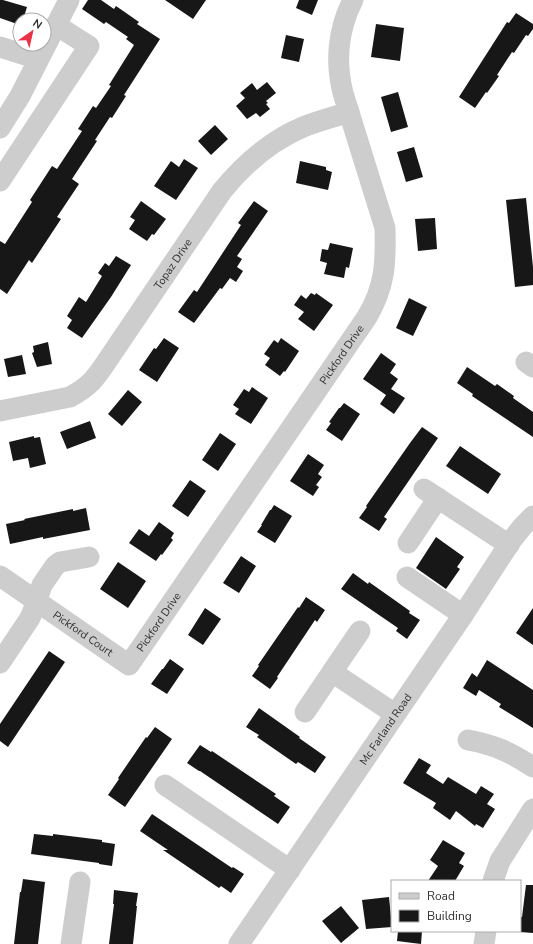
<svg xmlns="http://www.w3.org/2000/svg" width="533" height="944" font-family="'Nunito Sans',sans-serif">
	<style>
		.building { fill: #171717 }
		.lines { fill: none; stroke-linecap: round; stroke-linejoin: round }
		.minor { stroke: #cdcdcd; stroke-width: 21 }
		.labels { text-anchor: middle; stroke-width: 4; stroke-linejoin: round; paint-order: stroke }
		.street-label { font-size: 11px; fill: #303030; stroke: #fff }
	</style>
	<rect width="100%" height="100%" fill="#fff"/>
	<!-- building -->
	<path class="building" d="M0 0H3L27 7 23 20H20V25L0 18Z
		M88 0H101L114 9 116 6 139 22 137 24 160 39 124 95 126 96 112 118 110 117 95 140 97 141 72 179 79 184 57 217 61 219 32 263 29 260 7 294 0 289V241L5 244 32 202 30 200 52 166 57 169 82 131 78 129 93 106 96 108 111 86 109 85 134 45 126 39 128 37 106 22 104 24 82 9Z
		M165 0H206L193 19Z
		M299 0H318L312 15 296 8Z
		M516 13 533 24V29L528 36 526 35 514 53 512 52 497 75 499 76 487 93 486 92 475 108 459 97 507 22 509 23Z
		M376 24 404 28 400 61 371 57Z
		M286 35 304 39 299 62 281 58Z
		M267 82 276 93 266 101 268 103 266 104 270 109 260 117 256 113 247 119 236 106 245 98 240 93 252 83 257 90Z
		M398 92 408 127 391 132 381 97Z
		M215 125 228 139 211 155 198 141Z
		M414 147 423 177 406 182 397 152Z
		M184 159 198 168 176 200 154 186 171 161 179 167Z
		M300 161 326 167V170L332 172 328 190 296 183Z
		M526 198 533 267V285L515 287 506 200Z
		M141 201 166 219 154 235 152 234 147 241 129 229 135 220 130 217Z
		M254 201 268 211 237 256 242 259 237 267 243 271 236 282 230 278 222 289 220 288 194 323 178 312 194 290 197 292 241 225 238 223Z
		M435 218 437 249 418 251 415 219Z
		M330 243 353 248 349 268 346 267 344 278 324 274 327 263 320 261 322 249 328 250Z
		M116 256 131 265 111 297 82 338 67 328 72 320 67 316 79 297 86 302 102 276 98 273 105 263 109 266Z
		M311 293 315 295 316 293 333 305 314 331 298 319 304 312 294 305 301 295 306 299Z
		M409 298 427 307 413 336 396 328Z
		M164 338 179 348 157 382 139 370 154 348 156 349Z
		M281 338 299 351 285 372 284 371 280 376 265 365 270 358 264 354 274 340 278 343Z
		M48 342 52 364 37 367 32 353 34 352 33 346Z
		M381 353 396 364 390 373 398 379 391 389 405 398 394 414 380 404 386 395 363 379Z
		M22 355 26 374 8 377 4 359Z
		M467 367 495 386 497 384 514 396 513 398 533 412V437L472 396 473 394 457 383Z
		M252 387 268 398 251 424 235 414 239 409 233 405 244 389 249 392Z
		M128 390 142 402 122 426 108 414Z
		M344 403 360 414 342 441 326 430 331 423 329 422 339 408H340Z
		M90 421 96 438 67 449 60 432Z
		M422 427 438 438 384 517 387 519 379 531 359 518 367 507 366 506 410 443Z
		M220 433 236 444 218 471 202 460Z
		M34 436V438L40 437 46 464 30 468 28 458 13 461 9 442Z
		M460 446 501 474 488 494 446 466Z
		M308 454 324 465 318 474 322 477 316 485 319 487 313 496 290 481Z
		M190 480 206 491 188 517 172 506Z
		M274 505 292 516 275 543 257 532 262 525H261L270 510H271Z
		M86 508 90 530 43 539V537L10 544 6 524 25 520 24 519 73 509V511Z
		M159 522 174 533 171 538 173 540 162 555 161 554 156 561 129 543 139 529 149 536Z
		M436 537 464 557 457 567 460 569 446 589 416 568Z
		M241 556 256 566 239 593 223 583Z
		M118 562 146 581 128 608 100 589Z
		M353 573 368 584 369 582 410 611 409 613 420 620 407 639 396 631 398 628 341 589Z
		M306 597 325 610 317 622 315 620 277 677 278 678 270 689 252 676 259 666 258 665 298 607 299 608Z
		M205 608 221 619 203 645 188 635Z
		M533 608V645L516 633Z
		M49 651 65 662 8 747 0 741V724Z
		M170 659 184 669 167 694 151 684 162 669H163Z
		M487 660 533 690V728L499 707 501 704 479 690 476 696 463 688 472 673 477 677Z
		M259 708 300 737 299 738 326 757 315 773 298 762 296 764 257 737 259 735 246 727Z
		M155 727 172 739 125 807 108 795 119 779 118 778 146 737 147 738Z
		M200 745 211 752 212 751 276 794 274 796 290 807 278 824 200 771H199L187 763Z
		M419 758 431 765 426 773 443 784 448 777 476 794 481 786 494 794 487 804 495 809 483 828 476 824 475 826 456 811 450 820 433 808 436 803 403 783Z
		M152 814 232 868 233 867 244 874 231 893 221 886 219 888 163 850H168L140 831Z
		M34 834 53 836V834L102 840V842L115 844 112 866 99 864V863L31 854Z
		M443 840 465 853 459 863 464 866 455 881H428L438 866 430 860Z
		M23 879 45 882 38 944H14L20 892H21Z
		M526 885H533V933L520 932V917H522Z
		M114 890 138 893 136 906H137L133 944H109L114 904H113Z
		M389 897 392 927 366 929 362 900Z
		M341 906 359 928 341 943 322 921Z
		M398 931H422L421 944 397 941Z"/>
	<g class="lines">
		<!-- minor -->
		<g class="minor">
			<path d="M0 47 38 59"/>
			<path d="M0 128 20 96 69 0"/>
			<path d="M0 181 89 46 56 25"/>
			<path d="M526 362 533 367"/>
			<path id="s1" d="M0 411 70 397C90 386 95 379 107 361L222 191C244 164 270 141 303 127 318 121 334 117 349 112"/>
			<path d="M424 489 509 545"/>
			<path d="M408 543 438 498"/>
			<path id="s2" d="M0 576 129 665 367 317C385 287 386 263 385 228L343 93C335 62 338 29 353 0"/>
			<path d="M407 577 463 615"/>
			<path d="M360 631 332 672 395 714"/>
			<path d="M0 663 30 618 35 606 42 585 55 566 60 562 89 557"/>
			<path d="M305 712 332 672"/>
			<path d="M468 740C495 745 510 752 533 767"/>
			<path d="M165 785 290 870"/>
			<path d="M493 881 500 861 533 809"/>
			<path d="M71 944 80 882"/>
			<path id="s3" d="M239 944 463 615 511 541 523 526 533 516"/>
			<path d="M484 944 486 931"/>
		</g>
	</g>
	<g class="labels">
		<!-- street labels -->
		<g class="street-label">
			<text dy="4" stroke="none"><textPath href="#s1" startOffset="241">Topaz Drive</textPath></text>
			<text dy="4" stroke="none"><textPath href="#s2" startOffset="533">Pickford Drive</textPath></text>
			<text dy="4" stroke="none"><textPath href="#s2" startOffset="209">Pickford Drive</textPath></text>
			<text dy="4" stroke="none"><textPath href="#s2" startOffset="101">Pickford Court</textPath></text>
			<text dy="4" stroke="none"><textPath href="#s3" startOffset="260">Mc Farland Road</textPath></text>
		</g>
	</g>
	<!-- legend -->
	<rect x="391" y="880" width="130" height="52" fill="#ffffff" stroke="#acacac"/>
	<rect x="399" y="893" width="20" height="6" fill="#cdcdcd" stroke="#acacac"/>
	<text x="427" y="900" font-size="12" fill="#303030">Road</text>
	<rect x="399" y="910" width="20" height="12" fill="#171717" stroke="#acacac"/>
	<text x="427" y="920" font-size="12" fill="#303030">Building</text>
	<!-- north arrow -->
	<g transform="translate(32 32) rotate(34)"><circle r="19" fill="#ffffff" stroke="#acacac"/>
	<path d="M0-3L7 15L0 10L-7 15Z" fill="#e83246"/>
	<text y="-6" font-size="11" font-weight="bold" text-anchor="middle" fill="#303030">N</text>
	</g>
</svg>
